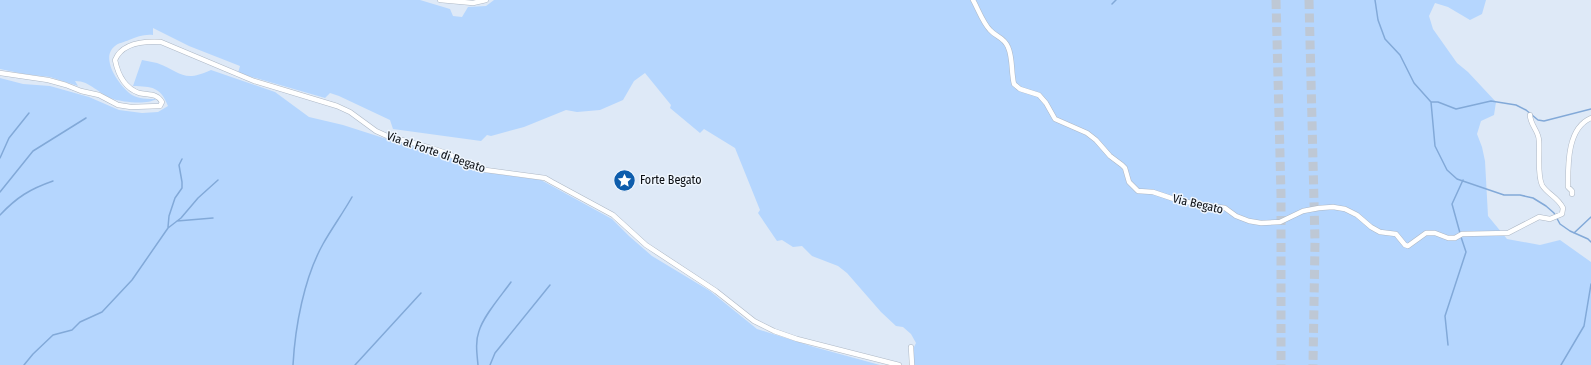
<svg xmlns="http://www.w3.org/2000/svg" width="1591" height="365" font-family="'Fira Sans Condensed',sans-serif">
	<style>
		.green { fill: #b5d6fe }
		.lines { fill: none; stroke-linecap: round; stroke-linejoin: round }
		.stream { stroke: #82a9d8; stroke-width: 1.5 }
		.highway-tunnel { stroke: #bec8d5; stroke-width: 9; stroke-dasharray: 9 4.5; stroke-linecap: butt }
		.street-casing { stroke: #aeb8c5; stroke-width: 5.5 }
		.street { stroke: #fff; stroke-width: 4.5 }
		.labels { text-anchor: middle; stroke-width: 3; stroke-linejoin: round; paint-order: stroke }
		.street-label { font-size: 12px; fill: #0a0d12; stroke: #eff6fe }
		.poi-label { font-size: 12px; fill: #0a0d12; stroke: #eff6fe; text-anchor: start }
	</style>
	<rect width="100%" height="100%" fill="#dee9f7"/>
	<!-- green -->
	<path class="green" d="M0 0H420L450 9 453 16 462 17 468 7 486 6 494 0H1486L1482 14 1470 20 1448 7 1435 3 1429 16 1433 29 1457 63 1468 72 1496 102 1494 115 1481 121 1477 134 1482 147 1485 161 1488 216 1507 239 1540 245 1560 240 1591 262V365H914L913 349 916 343 911 334 903 327 896 326 881 312 847 273 838 266 812 256 802 246 793 247 782 240 777 241 758 213 760 210 735 148 704 129 700 133 670 108 671 105 645 73 634 81 623 100 600 110 577 112 566 110 524 127 491 136 487 135 481 141 393 129 390 120 339 96 330 93 325 98 238 73 240 66 189 46 153 28V35C144 34 137 37 129 40 125 42 118 43 115 46 99 58 120 87 132 95 139 99 147 99 156 99 148 105 122 102 113 99 98 94 91 81 75 81L78 86 50 77 24 74 0 69Z
		M142 60C147 61 152 62 157 63 181 72 183 83 211 70L275 92 309 117 343 125 396 142 429 150 453 159 475 171 541 180 612 219 629 236 652 256 710 291 757 329 814 347 880 365H0V78L23 84 50 86 89 97 119 110 142 113 158 112 168 106C160 86 152 87 133 86Z"/>
	<g class="lines">
		<!-- stream -->
		<path class="stream" d="M1375 0 1378 20 1385 39 1400 55 1414 83 1431 102 1435 146 1447 170 1457 179 1504 195H1520L1533 198 1546 206 1554 213 1560 224 1570 231 1588 239 1591 242
			M1112 4 1116 0
			M1431 102H1438L1456 109 1491 101 1516 105 1526 110 1538 120 1544 121 1591 109
			M0 158 9 138 29 113
			M0 192 33 151 86 118
			M0 215C17 197 30 189 53 181
			M177 221 213 218
			M168 227 169 216 175 198 182 188V182L179 165 182 159
			M1460 233 1452 204 1463 180
			M1574 233 1591 217
			M1448 345 1445 316 1466 252 1461 237
			M24 365 33 354 53 335 72 330 80 322 102 312 132 280 168 228 181 218 198 198 218 180
			M293 365C295 327 304 278 323 244 332 228 343 213 352 197
			M355 365 421 293
			M478 365C477 354 475 342 479 331 484 315 501 296 511 282
			M490 365 495 353 550 285
			M1561 365 1584 326 1591 284"/>
		<!-- highway-tunnel -->
		<path class="highway-tunnel" d="M1276 0 1281 194V365
			M1309 0 1315 242 1313 365"/>
		<defs>
			<path id="street" d="M440 0 473 3 486 0
				M973 0C978 9 983 23 990 30 996 37 1004 37 1008 47 1013 58 1011 72 1014 84L1020 89 1039 95 1046 103 1055 119 1087 133 1096 140 1110 156 1122 165 1125 168 1129 182 1138 191 1153 192 1180 201 1225 208 1236 216 1249 221 1261 223 1280 222 1303 211 1319 208 1333 207 1345 209 1357 215 1371 227 1380 232 1396 234 1405 245 1408 246 1426 233H1435L1448 238H1455L1462 234 1508 233 1539 217 1550 219 1562 214 1563 208C1558 197 1547 194 1542 185 1537 175 1540 153 1539 141 1539 131 1530 125 1530 115
				M0 73 48 80 66 85 81 91 99 95 118 105 131 107 160 106 162 102C157 93 148 95 139 93 125 88 118 75 115 60 122 43 143 41 161 42L254 81 337 106 350 112 376 131 387 136 431 148 449 154 478 169 545 178 552 182 613 215 646 245 716 291 754 321 774 331 797 339 899 365
				M1572 194V191L1568 187C1568 165 1567 128 1591 118
				M911 347 912 365"/>
		</defs>
		<!-- street casing -->
		<use href="#street" class="street-casing"/>
		<!-- street -->
		<use href="#street" class="street"/>
	</g>
	<!-- icons -->
	<defs>
		<symbol id="sight-disc" viewBox="-11 -11 22 22"><circle r="9.5" fill="#0e5dac" stroke="#eff6fe"/><path d="M0-6L1.8-2.2L6-1.7L2.9 1.2L3.7 5.4L0 3.3L-3.7 5.4L-2.9 1.2L-6-1.7L-1.8-2.2Z" fill="#fff"/></symbol>
	</defs>
	<g fill-rule="evenodd">
		<use href="#sight-disc" x="612" y="168" width="25" height="25"/>
	</g>
	<g class="labels">
		<!-- street labels -->
		<g class="street-label">
			<text transform="translate(436 152) rotate(19)" y="4">Via al Forte di Begato</text>
			<text transform="translate(1198 204) rotate(13)" y="4">Via Begato</text>
		</g>
		<!-- poi labels -->
		<g class="poi-label">
			<text x="640" y="184">Forte Begato</text>
		</g>
	</g>
</svg>
